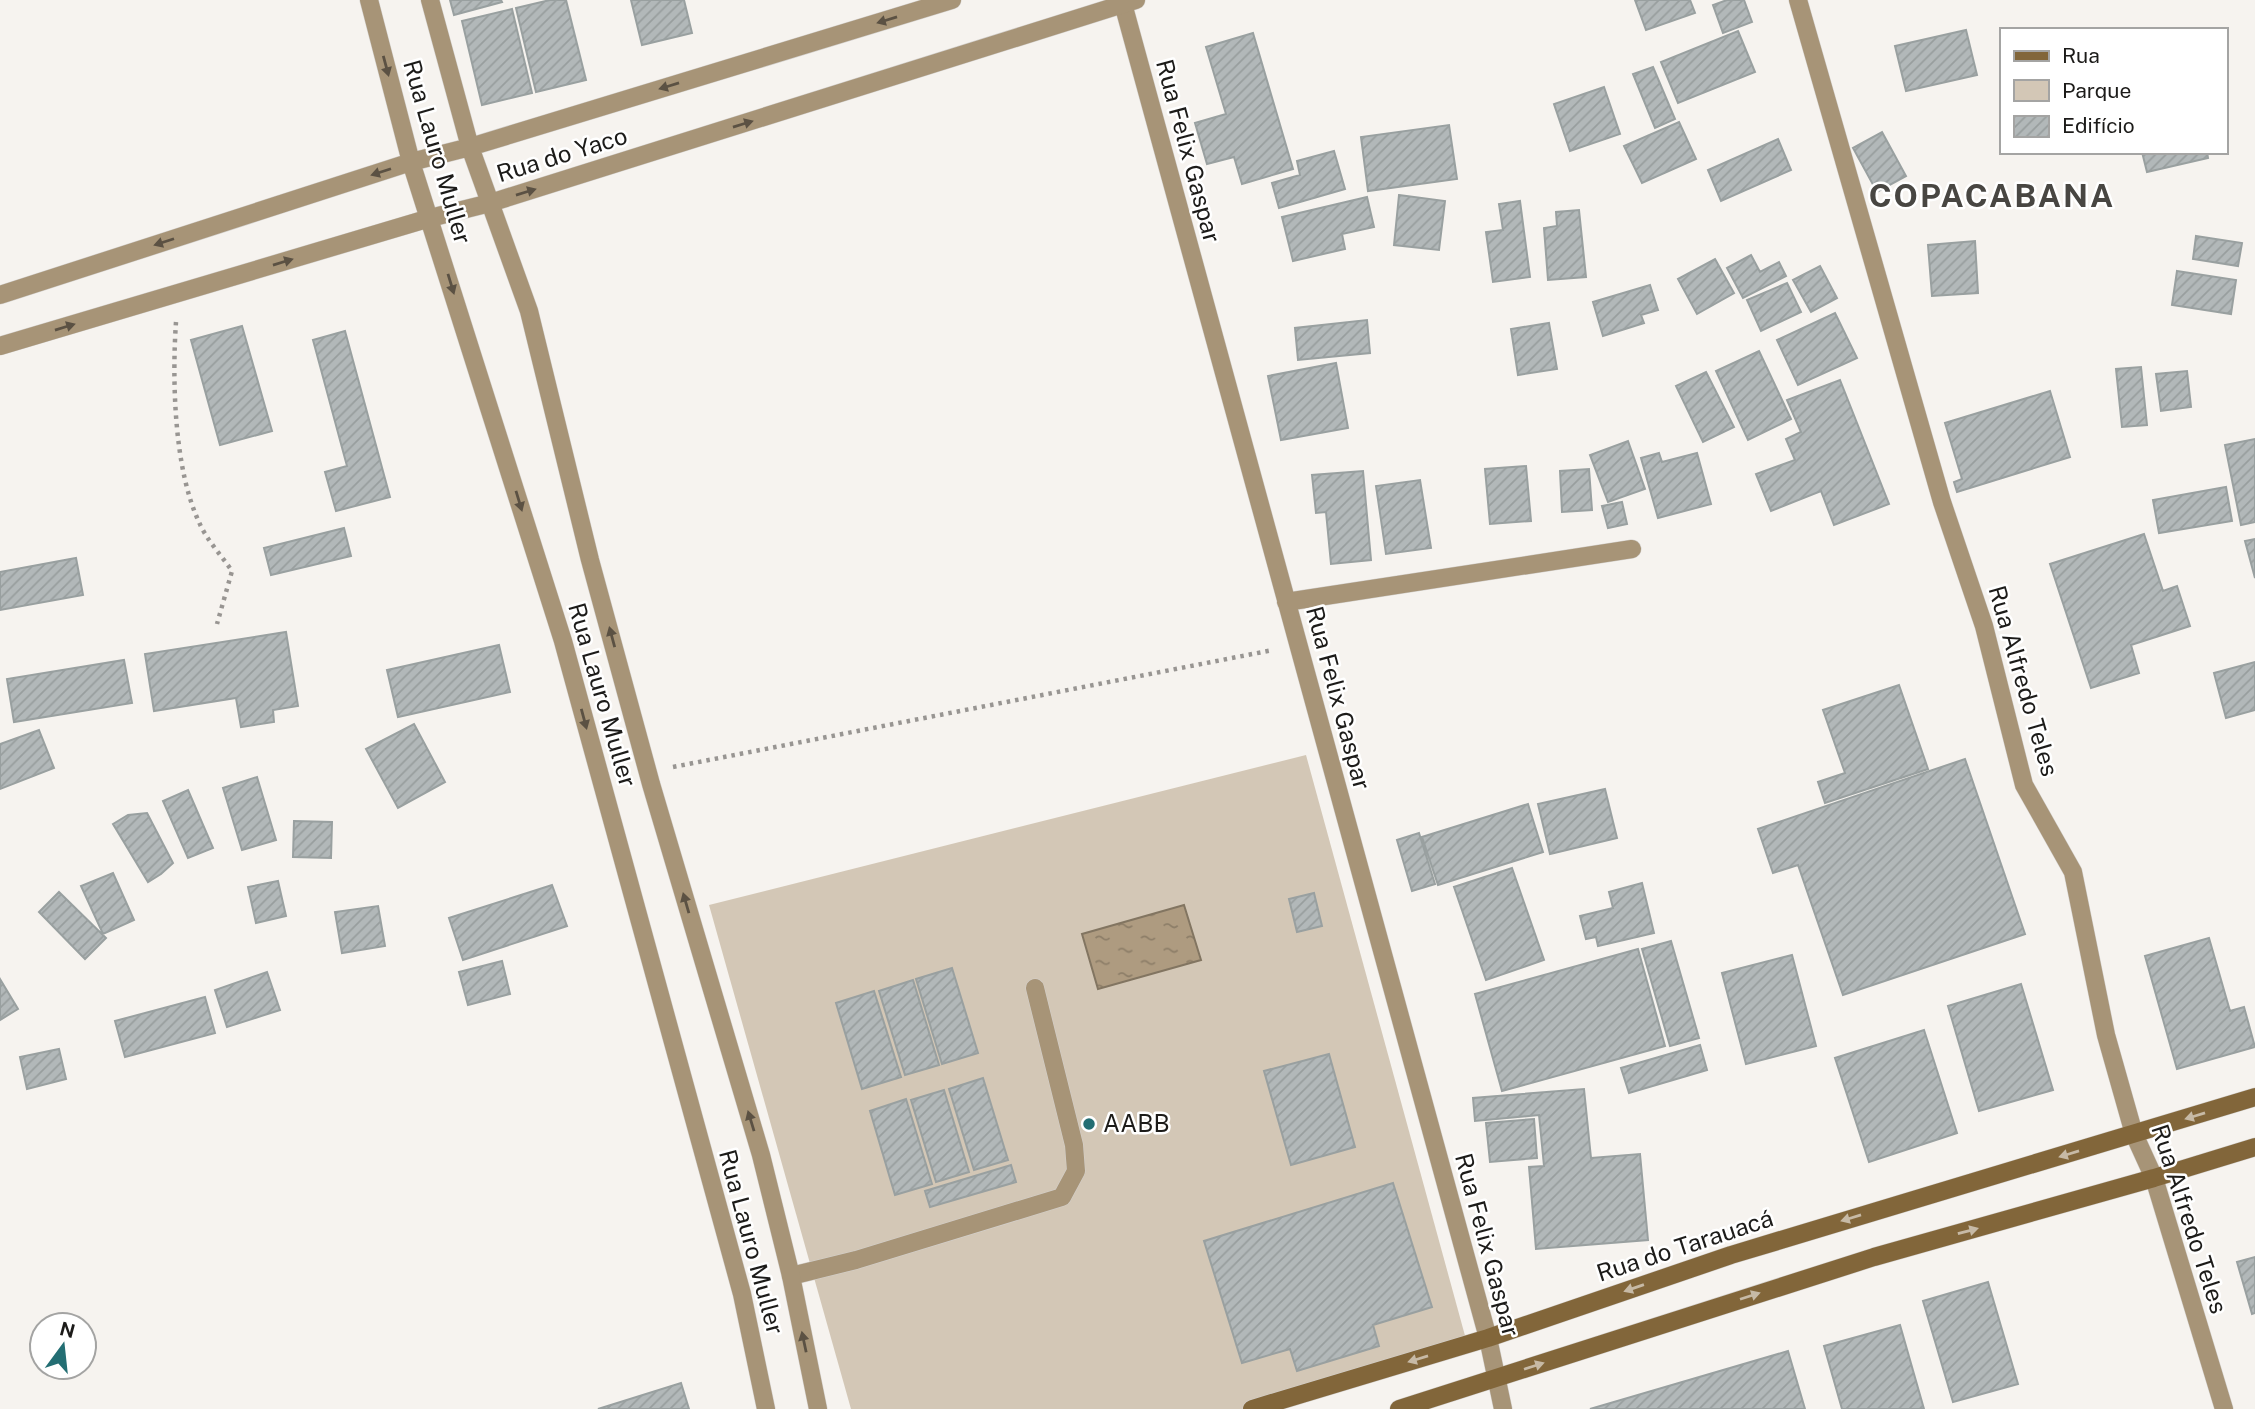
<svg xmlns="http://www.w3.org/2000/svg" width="2255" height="1409" font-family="'Public Sans',sans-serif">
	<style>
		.green { fill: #d3c7b6 }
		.water { fill: url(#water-ripples); stroke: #827561; stroke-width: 2 }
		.building { fill: url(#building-hatch); stroke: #99a0a0; stroke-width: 2 }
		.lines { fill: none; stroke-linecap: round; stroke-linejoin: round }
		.service-casing { stroke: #d3d0cd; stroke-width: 19 }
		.minor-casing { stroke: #d3d0cd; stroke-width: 19 }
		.tertiary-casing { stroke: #d3d0cd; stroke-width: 19 }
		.secondary-casing { stroke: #d3d0cd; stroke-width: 19 }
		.path { stroke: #989592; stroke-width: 4.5; stroke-dasharray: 3.5 5; stroke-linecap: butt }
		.service { stroke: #a79477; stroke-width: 18 }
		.minor { stroke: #a79477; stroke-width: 18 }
		.tertiary { stroke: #a79477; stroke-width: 18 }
		.secondary { stroke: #82663a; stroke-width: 18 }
		.oneway { fill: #5b5143 }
		.oneway2 { fill: #c7baa6 }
		.poi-dot { fill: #236e73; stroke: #fff; stroke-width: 2.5 }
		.labels { text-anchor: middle; stroke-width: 5; stroke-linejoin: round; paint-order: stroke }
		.street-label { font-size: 24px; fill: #1c1b19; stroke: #fff }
		.poi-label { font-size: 24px; fill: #1c1b19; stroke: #fff; text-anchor: start }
		.district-label { font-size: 32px; font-weight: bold; letter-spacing: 2px; fill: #484642; stroke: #fff }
	</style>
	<defs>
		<pattern id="water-ripples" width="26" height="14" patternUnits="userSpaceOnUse" patternTransform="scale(1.75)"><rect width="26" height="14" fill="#ae9b80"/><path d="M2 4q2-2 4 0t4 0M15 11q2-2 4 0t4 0" fill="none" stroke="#8d7e68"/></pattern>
		<pattern id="building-hatch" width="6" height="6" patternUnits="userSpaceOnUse" patternTransform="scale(1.75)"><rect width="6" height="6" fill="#b2b8b9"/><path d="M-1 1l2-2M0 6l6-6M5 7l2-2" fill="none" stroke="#989e9e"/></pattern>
	</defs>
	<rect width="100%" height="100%" fill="#f6f3ef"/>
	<!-- green -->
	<path class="green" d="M1306 755 1467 1343 1246 1409H851L709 905Z"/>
	<!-- water -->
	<path class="water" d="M1184 905 1201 960 1098 989 1082 934Z"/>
	<!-- building -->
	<path class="building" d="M450 0H501L502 2 454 15Z
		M550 0H566L586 80 536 92 516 8Z
		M631 0H684L692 33 642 45Z
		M1635 0H1690L1695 13 1646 30Z
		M1727 0H1744L1752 22 1723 33 1713 5Z
		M512 9 532 93 482 105 462 21Z
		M1966 30 1977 75 1906 91 1895 46Z
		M1738 31 1755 72 1678 103 1661 62Z
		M1253 33 1293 169 1242 184 1234 157 1207 164 1195 123 1226 114 1206 47Z
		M1653 67 1675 119 1655 128 1633 74Z
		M1604 87 1620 134 1570 151 1554 104Z
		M1679 122 1696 159 1642 183 1624 146Z
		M1449 125 1457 179 1368 191 1361 137Z
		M1882 132 1906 176 1877 192 1853 148Z
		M1778 139 1791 170 1721 201 1708 170Z
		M1334 151 1345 189 1279 208 1272 183 1300 175 1297 161Z
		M2142 152H2207L2208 158 2147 172Z
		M1399 195 1445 201 1439 250 1394 245Z
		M1367 197 1374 227 1342 234 1345 249 1293 261 1282 217Z
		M1520 201 1530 277 1493 282 1486 232 1503 230 1499 204Z
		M1579 210 1586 277 1548 280 1544 228 1557 226 1556 212Z
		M2196 236 2242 243 2238 266 2193 259Z
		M1975 241 1978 293 1932 296 1928 245Z
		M1751 255 1760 272 1779 262 1786 276 1743 298 1727 268Z
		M1715 259 1734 293 1697 314 1678 279Z
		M1820 266 1837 298 1811 312 1793 280Z
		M2177 271 2236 280 2231 314 2172 305Z
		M1787 283 1801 312 1761 331 1747 300Z
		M1650 285 1658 310 1641 315 1644 323 1603 336 1593 302Z
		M1835 313 1857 358 1798 385 1777 340Z
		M1367 320 1370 353 1298 360 1295 328Z
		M1549 323 1557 369 1518 375 1511 329Z
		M242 326 272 431 220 445 191 340Z
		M345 331 390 497 336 511 325 472 347 466 313 340Z
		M1759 351 1791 419 1748 440 1716 371Z
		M1336 363 1348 428 1281 440 1268 376Z
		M2141 367 2147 425 2122 427 2116 369Z
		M2187 371 2191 407 2161 411 2156 374Z
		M1706 372 1734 427 1703 442 1676 386Z
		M1840 380 1889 504 1834 525 1821 491 1771 511 1756 474 1795 460 1786 439 1801 432 1787 400Z
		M2050 391 2070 457 1957 492 1954 482 1962 479 1945 423Z
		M2255 439V522L2241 525 2225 445Z
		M1628 441 1645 489 1608 502 1590 455Z
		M1659 453 1662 462 1697 453 1711 504 1658 518 1641 458Z
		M1526 466 1531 521 1490 524 1485 469Z
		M1589 469 1592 510 1562 512 1560 471Z
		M1363 471 1371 560 1331 564 1326 512 1316 513 1312 475Z
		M1420 480 1431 548 1386 554 1376 486Z
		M2226 487 2232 521 2159 533 2153 500Z
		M1622 502 1627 524 1608 528 1602 506Z
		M344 528 351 556 271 575 264 548Z
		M2144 534 2163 591 2177 586 2190 626 2131 645 2139 673 2091 688 2050 564Z
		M2255 539V578L2245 541Z
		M76 558 83 595 0 610V572Z
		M286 632 298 706 273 710 274 722 241 727 236 698 154 711 145 654Z
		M499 645 510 692 398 717 387 670Z
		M124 660 132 703 14 722 7 679Z
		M2255 662V710L2226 718 2214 673Z
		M1899 685 1928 769 1825 803 1818 782 1845 773 1823 710Z
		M414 724 445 782 398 808 366 749Z
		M39 730 54 768 0 789V744Z
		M1965 759 2025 934 1843 995 1798 865 1773 873 1758 829Z
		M257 777 276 840 242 850 223 788Z
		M1605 789 1617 838 1550 854 1538 804Z
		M188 790 213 848 188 858 163 801Z
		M1528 804 1543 852 1438 885 1422 837Z
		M147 813 173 863 161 874 148 882 113 824 128 815Z
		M294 821 332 822 331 858 293 857Z
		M1419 833 1435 884 1412 891 1397 840Z
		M1512 868 1544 960 1486 980 1454 887Z
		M113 873 134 920 103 934 81 886Z
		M278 881 286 916 256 923 248 887Z
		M1642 883 1654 933 1598 946 1596 937 1586 939 1580 916 1613 908 1609 892Z
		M552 885 567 926 463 960 449 918Z
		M59 892 106 938 85 959 39 912Z
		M1314 893 1322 926 1297 932 1289 899Z
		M378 906 385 946 342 953 335 912Z
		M2209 938 2230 1011 2244 1007 2255 1047 2177 1069 2145 956Z
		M1671 941 1699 1038 1670 1046 1642 949Z
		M1638 949 1665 1046 1502 1091 1475 994Z
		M1792 955 1816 1046 1746 1064 1722 973Z
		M502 961 510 994 468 1005 459 972Z
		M952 968 978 1053 942 1064 916 979Z
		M267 972 280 1010 227 1027 215 990Z
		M0 979 18 1009 0 1020Z
		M913 980 939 1065 905 1075 879 991Z
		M2021 984 2053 1090 1979 1111 1948 1006Z
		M874 991 901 1077 862 1089 836 1003Z
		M205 997 215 1033 125 1057 115 1021Z
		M1924 1030 1957 1133 1869 1162 1835 1058Z
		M1700 1045 1707 1070 1629 1093 1621 1068Z
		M59 1049 66 1079 27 1089 20 1057Z
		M1329 1054 1355 1147 1291 1165 1264 1071Z
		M983 1078 1008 1160 974 1170 949 1089Z
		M1584 1089 1591 1158 1640 1154 1648 1240 1536 1249 1529 1167 1544 1166 1539 1115 1475 1121 1473 1098Z
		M944 1090 969 1172 936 1182 911 1100Z
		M906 1099 932 1184 895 1195 870 1111Z
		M1534 1119 1537 1158 1490 1162 1486 1123Z
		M1011 1165 1016 1182 930 1207 925 1191Z
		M1393 1183 1432 1307 1373 1325 1379 1346 1297 1371 1290 1349 1242 1363 1204 1241Z
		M2255 1257V1313L2252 1314 2237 1262Z
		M1988 1282 2018 1384 1953 1402 1923 1301Z
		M1900 1325 1924 1409H1842L1824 1346Z
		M1788 1351 1805 1409H1590Z
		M681 1383 689 1409H598Z"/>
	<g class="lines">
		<defs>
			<path id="service" d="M791 1276 856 1260 1062 1197 1076 1171 1074 1145 1035 988"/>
			<path id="minor" d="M1122 0 1488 1338 1503 1409
				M1798 0 1942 502 1984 626 2024 785 2073 872 2106 1035 2134 1134 2154 1178 2224 1409
				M1286 602 1632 549"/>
			<path id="tertiary" d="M369 0 411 162 563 641 742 1294 766 1409
				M430 0 470 147 529 311 590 560 651 784 761 1155 791 1276 818 1409
				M0 295 411 162 470 147 952 0
				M0 346 430 218 490 203 1136 0"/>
			<path id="secondary" d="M1252 1409 1488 1338 1731 1255 2255 1097
				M1399 1409 1874 1257 2154 1178 2255 1147"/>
		</defs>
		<!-- service casing -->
		<use href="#service" class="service-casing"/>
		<!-- minor casing -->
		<use href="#minor" class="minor-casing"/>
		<!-- tertiary casing -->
		<use href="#tertiary" class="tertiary-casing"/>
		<!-- secondary casing -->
		<use href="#secondary" class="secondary-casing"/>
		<!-- path -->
		<path class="path" d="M176 322C172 380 174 469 199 522 206 539 221 555 232 571L217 624
			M673 767 1273 650"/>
		<!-- service -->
		<use href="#service" class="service"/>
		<!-- minor -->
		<use href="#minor" class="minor"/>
		<!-- tertiary -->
		<use href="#tertiary" class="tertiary"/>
		<!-- secondary -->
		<use href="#secondary" class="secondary"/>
	</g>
	<!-- one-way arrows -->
	<defs><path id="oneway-solid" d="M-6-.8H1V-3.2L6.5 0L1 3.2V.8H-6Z" transform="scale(1.75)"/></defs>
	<g class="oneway">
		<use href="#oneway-solid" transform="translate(887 20) rotate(163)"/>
		<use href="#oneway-solid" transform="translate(386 66) rotate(75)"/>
		<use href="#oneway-solid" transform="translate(669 86) rotate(163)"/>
		<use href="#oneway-solid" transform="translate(743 124) rotate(-17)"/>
		<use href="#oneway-solid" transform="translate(381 172) rotate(162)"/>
		<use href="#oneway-solid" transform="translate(526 192) rotate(-17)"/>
		<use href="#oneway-solid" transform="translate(164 242) rotate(162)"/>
		<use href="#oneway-solid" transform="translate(283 262) rotate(-17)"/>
		<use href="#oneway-solid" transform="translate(451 284) rotate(73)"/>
		<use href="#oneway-solid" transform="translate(65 327) rotate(-17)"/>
		<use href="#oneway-solid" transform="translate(519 501) rotate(73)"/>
		<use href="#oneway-solid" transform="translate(612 637) rotate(-105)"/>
		<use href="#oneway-solid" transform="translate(584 719) rotate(75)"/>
		<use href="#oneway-solid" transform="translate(686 903) rotate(-106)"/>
		<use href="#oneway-solid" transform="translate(751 1121) rotate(-107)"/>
		<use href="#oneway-solid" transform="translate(804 1342) rotate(-102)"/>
	</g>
	<g class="oneway2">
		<use href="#oneway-solid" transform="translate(2195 1116) rotate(163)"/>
		<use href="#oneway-solid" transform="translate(2069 1154) rotate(163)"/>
		<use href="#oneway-solid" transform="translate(1851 1218) rotate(163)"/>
		<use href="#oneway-solid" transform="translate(1968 1231) rotate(-15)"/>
		<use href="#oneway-solid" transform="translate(1634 1288) rotate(161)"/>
		<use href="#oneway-solid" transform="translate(1750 1296) rotate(-18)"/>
		<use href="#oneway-solid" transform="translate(1418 1359) rotate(163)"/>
		<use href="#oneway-solid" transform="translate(1534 1366) rotate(-18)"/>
	</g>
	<!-- markers -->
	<circle class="poi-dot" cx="1089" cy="1124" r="7"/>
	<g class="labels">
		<!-- street labels -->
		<g class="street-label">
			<text transform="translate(1188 151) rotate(75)" y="8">Rua Felix Gaspar</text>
			<text transform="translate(437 152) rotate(74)" y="8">Rua Lauro Muller</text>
			<text transform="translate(562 155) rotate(-17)" y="8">Rua do Yaco</text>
			<text transform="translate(2023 681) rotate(74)" y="8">Rua Alfredo Teles</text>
			<text transform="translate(602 695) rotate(74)" y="8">Rua Lauro Muller</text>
			<text transform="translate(1338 698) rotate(75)" y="8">Rua Felix Gaspar</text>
			<text transform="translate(2189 1219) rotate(72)" y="8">Rua Alfredo Teles</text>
			<text transform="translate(751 1242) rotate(75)" y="8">Rua Lauro Muller</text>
			<text transform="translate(1487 1245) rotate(75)" y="8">Rua Felix Gaspar</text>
			<text transform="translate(1685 1246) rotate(-18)" y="8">Rua do Tarauacá</text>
		</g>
		<!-- poi labels -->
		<g class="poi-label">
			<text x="1103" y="1132">AABB</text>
		</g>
		<!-- district labels -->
		<g class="district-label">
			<text x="1992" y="207">COPACABANA</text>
		</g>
	</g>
	<!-- legend -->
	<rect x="2000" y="28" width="228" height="126" fill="#ffffff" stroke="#a4a4a3" stroke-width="2"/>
	<rect x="2014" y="51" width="35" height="10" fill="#82663a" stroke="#a4a4a3" stroke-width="2"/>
	<text x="2062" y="63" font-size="21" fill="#1c1b19">Rua</text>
	<rect x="2014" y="80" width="35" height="21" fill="#d3c7b6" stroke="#a4a4a3" stroke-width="2"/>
	<text x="2062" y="98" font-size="21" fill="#1c1b19">Parque</text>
	<rect x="2014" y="116" width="35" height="21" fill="url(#building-hatch)" stroke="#a4a4a3" stroke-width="2"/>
	<text x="2062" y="133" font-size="21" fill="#1c1b19">Edifício</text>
	<!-- north arrow -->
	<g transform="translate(63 1346) rotate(15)"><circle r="33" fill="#ffffff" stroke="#a4a4a3" stroke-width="2"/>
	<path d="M0-5L12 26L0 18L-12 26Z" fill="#236e73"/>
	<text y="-10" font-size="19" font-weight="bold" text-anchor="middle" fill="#1c1b19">N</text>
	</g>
</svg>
